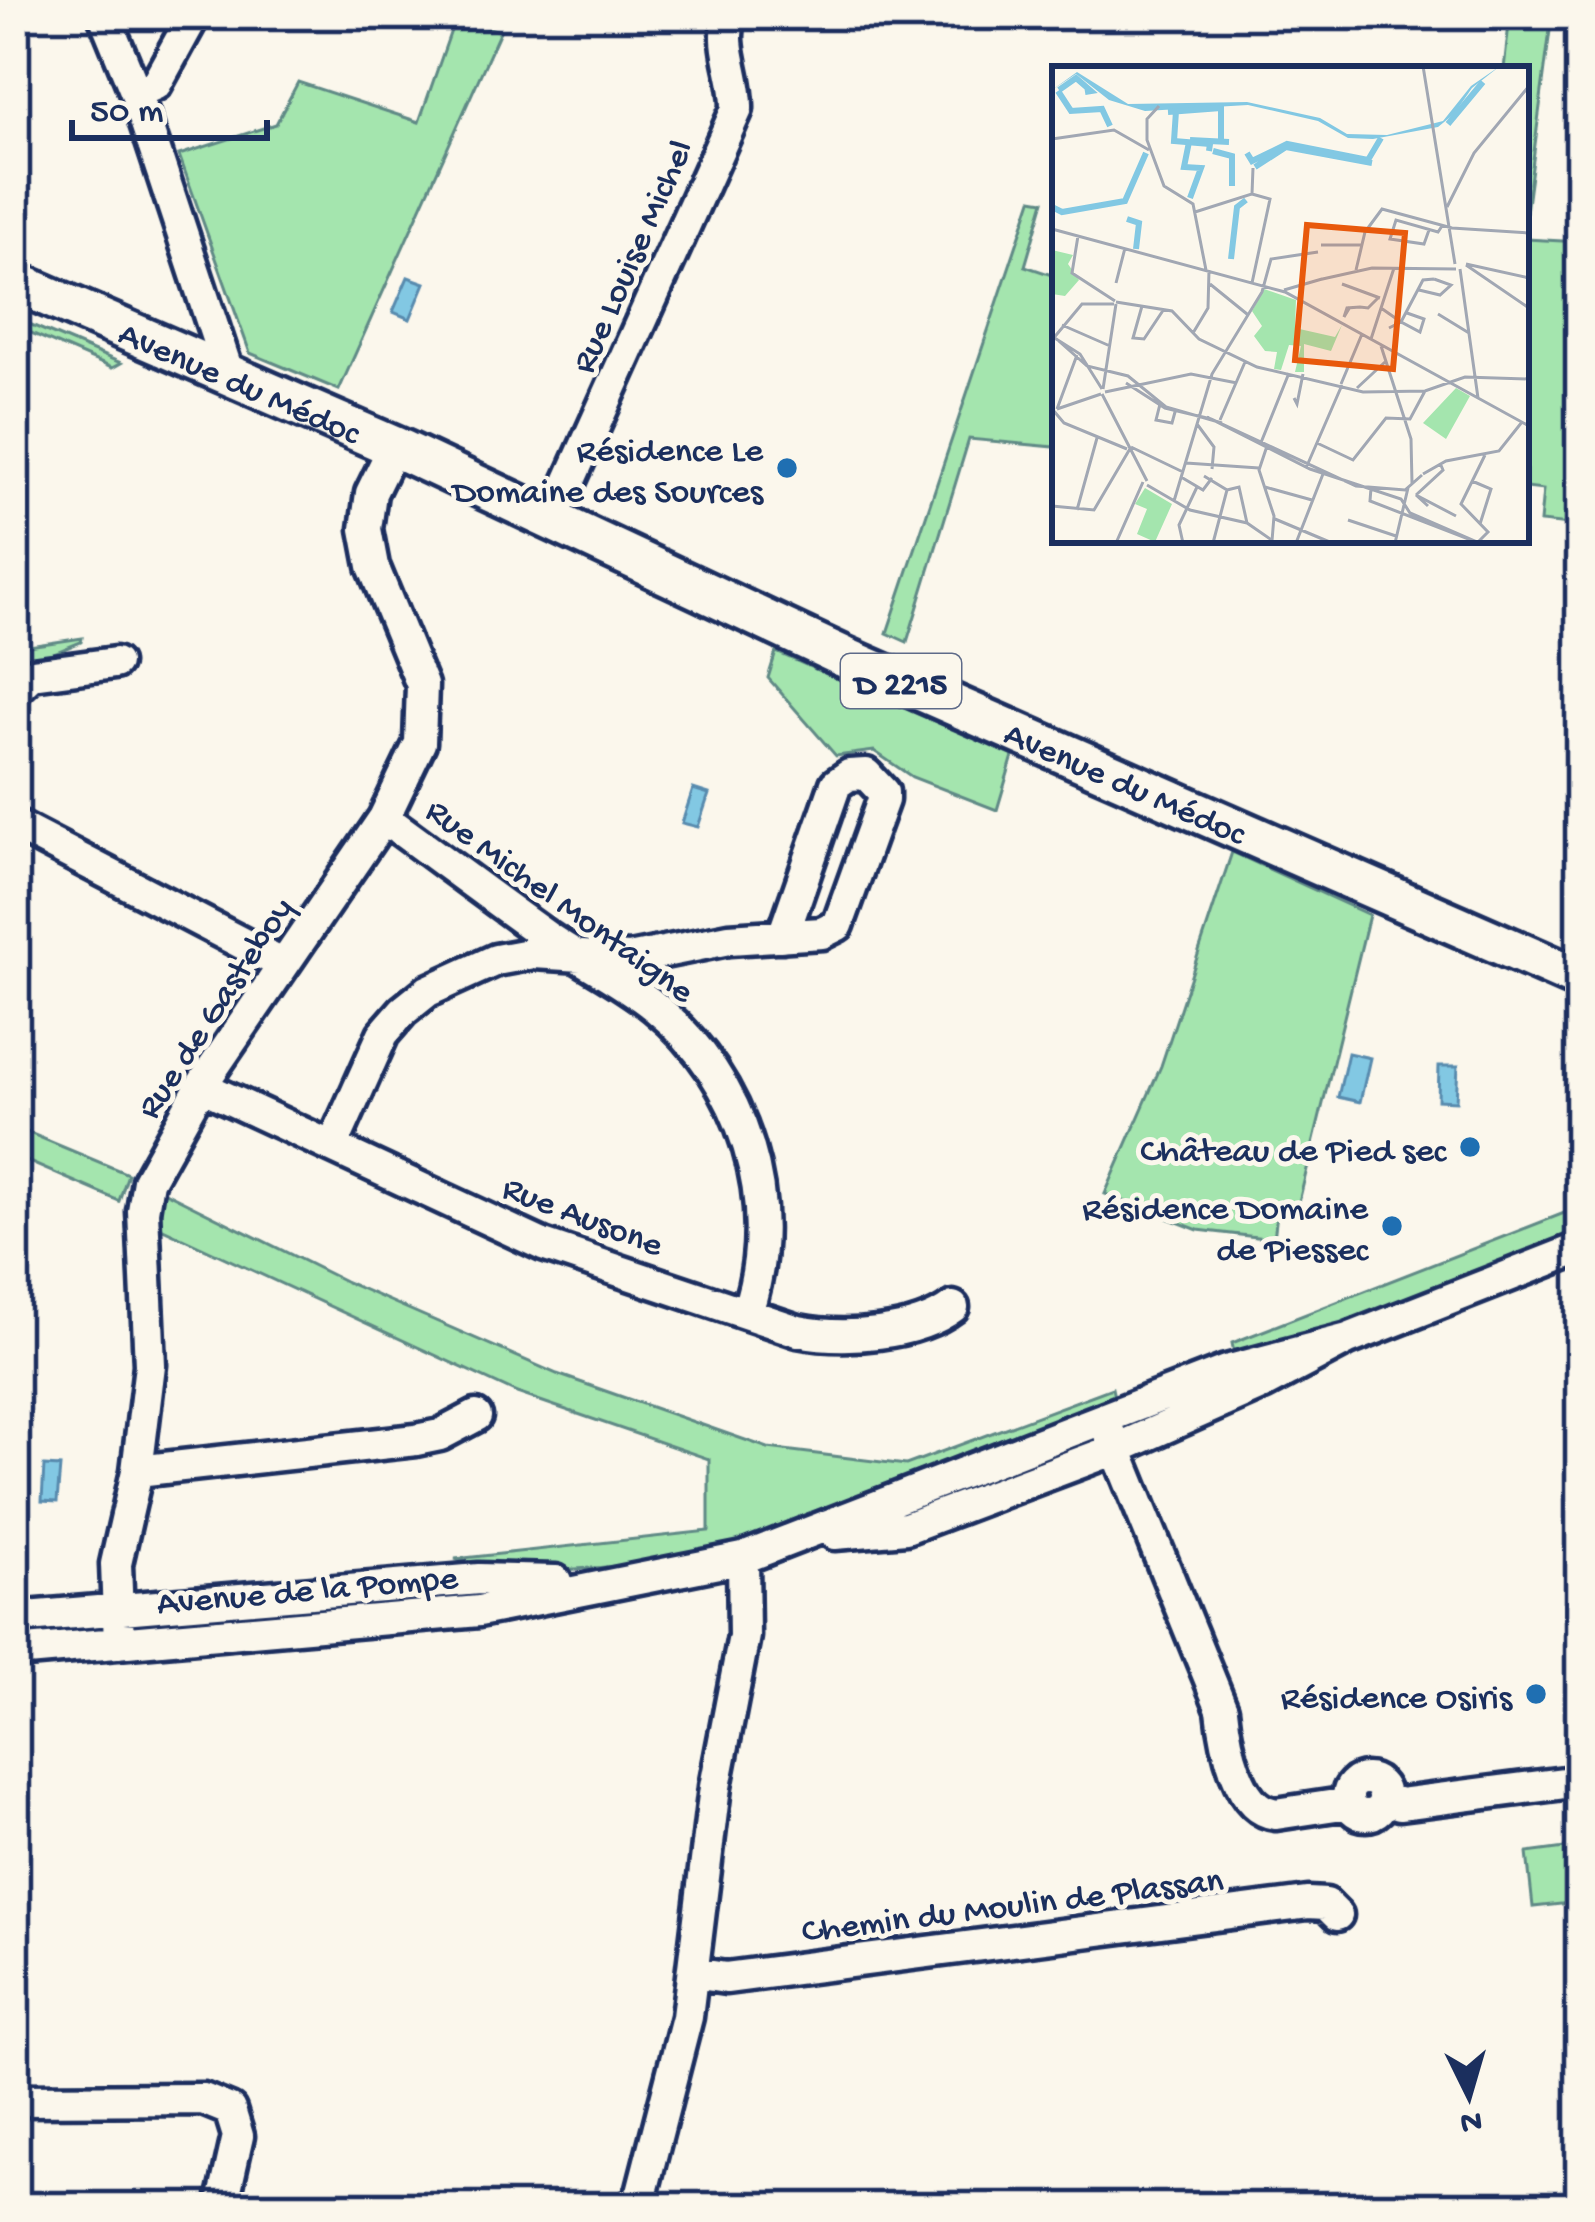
<svg xmlns="http://www.w3.org/2000/svg" width="1595" height="2222" font-family="'Gochi Hand',sans-serif">
	<style>
		.green { fill: #a4e5ae; stroke: #608a86; stroke-width: 3 }
		.water { fill: #82c8e3; stroke: #598bae; stroke-width: 3 }
		.lines { fill: none; stroke-linecap: round; stroke-linejoin: round }
		.minor-casing { stroke: #1b2f5e; stroke-width: 39 }
		.major-casing { stroke: #1b2f5e; stroke-width: 48 }
		.minor { stroke: #fbf7ec; stroke-width: 30 }
		.major { stroke: #fbf7ec; stroke-width: 39 }
		.poi-dot { fill: #1f6fb2; stroke: #fbf7ec; stroke-width: 4.5 }
		.labels { text-anchor: middle; stroke-width: 10; stroke-linejoin: round; paint-order: stroke }
		.shield { fill: #fbf7ec; stroke: #5e6b89; stroke-width: 3 }
		.shield-label { font-size: 33px; font-weight: bold; fill: #1b2f5e }
		.street-label { font-size: 36px; fill: #1b2f5e; stroke: #fbf7ec }
		.poi-label { font-size: 36px; fill: #1b2f5e; stroke: #fbf7ec; text-anchor: end }
		.inset-river { fill: none; stroke: #82c8e3; stroke-width: 6 }
		.inset-road { fill: none; stroke: #a1a7b3; stroke-width: 3 }
		.view { fill: #e8590c; fill-opacity: 0.15; stroke: #e8590c; stroke-width: 6 }
		.inset-edge { fill: none; stroke: #1b2f5e; stroke-width: 6 }
	</style>
	<rect width="100%" height="100%" fill="#fbf7ec"/>
	<filter id="ink" filterUnits="userSpaceOnUse"><feTurbulence type="fractalNoise" baseFrequency=".00833" numOctaves="2"/><feDisplacementMap in="SourceGraphic" scale="24" xChannelSelector="R" yChannelSelector="G"/><feConvolveMatrix kernelMatrix="1 2 1 2 8 2 1 2 1" color-interpolation-filters="sRGB"/></filter>
	<g filter="url(#ink)">
		<!-- green -->
		<path class="green" d="M1510 15H1552L1526 213V69H1504Z
			M455 19 500 31 339 390 250 353 179 155 276 124 298 82 419 122Z
			M1032 199 1044 201 1025 266 1055 276V447L969 439 907 642 887 633Z
			M1526 239 1580 242V526L1540 522 1543 490 1526 488Z
			M22 321 121 363 112 368 24 330Z
			M82 638 81 642 15 669V648Z
			M776 652 1013 756 997 810 912 777 874 751 836 756 768 678Z
			M1232 852 1369 915 1296 1214 1277 1213 1274 1239 1198 1230 1105 1194 1161 1066Z
			M15 1127 128 1174 119 1201 15 1156Z
			M161 1190 344 1281 557 1374 768 1448 906 1465 1112 1388 1115 1402C918 1478 670 1608 455 1559L709 1531V1459L517 1393 161 1228Z
			M1572 1210 1580 1230 1565 1239 1317 1336 1235 1358 1232 1343Z
			M1580 1846V1902L1533 1907 1527 1853Z"/>
		<!-- water -->
		<path class="water" d="M408 277 425 283 410 319 393 312Z
			M693 789 709 794 698 827 682 823Z
			M1348 1053 1370 1058 1360 1102 1338 1097Z
			M1439 1066H1458L1456 1101 1438 1100Z
			M44 1466 60 1467 57 1502 42 1501Z"/>
		<g class="lines">
			<defs>
				<path id="minor" d="M104 15 136 93 228 372
					M136 93 156 84 194 15
					M552 520 737 109C738 75 720 48 730 15
					M15 690 32 674 115 663
					M384 818C438 857 492 898 547 937 582 961 622 980 655 1007 744 1078 784 1205 747 1312
					M15 825 282 964
					M201 1086 543 1245 798 1331C844 1340 916 1335 953 1307
					M333 1145 383 1034 403 1011 428 991 496 960 534 953 629 959 729 939 822 933 838 925 883 800V792L866 774 849 775 836 784 783 936
					M1110 1434 1222 1709C1225 1740 1237 1810 1276 1814L1349 1803
					M137 1471 416 1440 440 1435 476 1416
					M835 1534 906 1528 1116 1449 1263 1384 1348 1339 1580 1248
					M15 1618 479 1579 556 1581
					M119 1643 116 1564 137 1471 150 1365 143 1211 148 1181 201 1086 384 818 420 743 422 685 373 566 366 529 371 493 394 446
					M15 1652 479 1611 743 1558 1226 1371 1348 1339
					M1348 1797a18 18 0 1 1 36 0a18 18 0 1 1-36 0Z
					M1385 1799 1400 1804 1580 1781
					M693 1973 726 1978 1308 1903 1326 1904 1337 1915
					M15 2100 203 2099 230 2110 238 2136 222 2207
					M633 2207 642 2192 687 2017 715 1787 744 1636 743 1558"/>
				<g id="major">
					<path id="s1" d="M15 282 404 451 844 657 1580 979"/>
				</g>
			</defs>
			<!-- minor casing -->
			<use href="#minor" class="minor-casing"/>
			<!-- major casing -->
			<use href="#major" class="major-casing"/>
			<!-- minor -->
			<use href="#minor" class="minor"/>
			<!-- major -->
			<use href="#major" class="major"/>
		</g>
	</g>
	<!-- markers -->
	<g class="poi-dot">
		<circle cx="787" cy="468" r="12"/>
		<circle cx="1470" cy="1147" r="12"/>
		<circle cx="1392" cy="1226" r="12"/>
		<circle cx="1536" cy="1694" r="12"/>
	</g>
	<g class="labels">
		<!-- shield labels -->
		<rect class="shield" x="841" y="654" width="120" height="54" rx="9"/>
		<g class="shield-label">
			<text x="901" y="693">D 2215</text>
		</g>
		<!-- street labels -->
		<g class="street-label">
			<text transform="translate(629 255) rotate(-66)" y="13">Rue Louise Michel</text>
			<text dy="13" stroke="none"><textPath href="#s1" startOffset="246">Avenue du Médoc</textPath></text>
			<text dy="13" stroke="none"><textPath href="#s1" startOffset="1218">Avenue du Médoc</textPath></text>
			<text transform="translate(562 898) rotate(36)" y="13">Rue Michel Montaigne</text>
			<text transform="translate(212 1006) rotate(-57)" y="13">Rue de Gasteboy</text>
			<text transform="translate(584 1213) rotate(21)" y="13">Rue Ausone</text>
			<text transform="translate(307 1587) rotate(-5)" y="13">Avenue de la Pompe</text>
			<text transform="translate(1012 1902) rotate(-7)" y="13">Chemin du Moulin de Plassan</text>
		</g>
		<!-- poi labels -->
		<g class="poi-label">
			<text x="763" y="460">Résidence Le<tspan x="763" dy="41">Domaine des Sources</tspan></text>
			<text x="1446" y="1160">Château de Pied sec</text>
			<text x="1368" y="1218">Résidence Domaine<tspan x="1368" dy="41">de Piessec</tspan></text>
			<text x="1512" y="1707">Résidence Osiris</text>
		</g>
	</g>
	<!-- overview -->
	<g transform="translate(1052 66)">
		<rect width="477" height="477" fill="#fbf7ec"/>
		<path d="M0 184 21 189 16 198 27 214 13 230 0 228ZM212 223 244 234 243 262 283 271 290 259 279 285 252 278V306H243L249 280 237 279 229 304 222 303 225 286 213 285 202 270 210 260 200 245ZM404 322 418 330 394 373 371 357ZM93 422 120 438 103 476 85 468 95 443 83 438Z" fill="#a4e5ae"/>
		<path d="M448 0 420 22 402 48 386 61 321 73 296 72 266 55 196 39 93 45 57 34 24 8 0 24 25 6 76 38 195 36 268 52 295 68 335 69 391 55 419 20Z" fill="#82c8e3"/>
		<path class="inset-river" d="M7 24 24 12 39 25 33 26M6 25 19 45 50 43 58 60M124 45 122 75 158 78 157 85M116 46 169 42V74M396 58 431 16M138 74 177 76M137 76 132 101 149 102 138 132M161 85 180 90V120M195 87 200 95 235 78 316 94 329 72M203 101 234 81 320 97M0 141 10 146 73 135 94 87M75 153 87 157 84 183M179 193 185 141 194 134"/>
		<path class="inset-road" d="M371 0 403 198M107 40 95 53V74L112 120 141 138 154 204M0 73 62 64 97 84M395 141 422 87 477 20M143 146 200 128 201 102M0 163 233 226 477 360M377 164 372 178 338 173 344 154 386 166 390 160M26 170 20 207 63 235M269 179H309M414 198 477 212M414 199 477 242M408 203 426 332M304 204 313 166 330 143 400 162 477 167M266 214 320 202 404 203M64 217 73 182M200 217 218 133 200 128M158 218 195 248M290 218 328 232M232 224 270 213M367 224 388 229 399 219 382 213M64 236 120 245 147 273 205 301 311 326 373 325 413 311 477 313M90 240 81 272 92 273 112 243M298 241 292 251 295 242 308 241 316 242 327 231M329 242 349 256 371 214 382 213M386 248 417 267M10 259 58 280M337 262 349 256 368 266 372 253 355 247M141 267 156 242 157 204M0 269 35 300 76 310 114 341 170 357M1 271 28 288 50 323M319 273 342 202M0 274 30 238H62M329 280 359 373 360 417M74 317 113 342 159 353 304 420 353 424 370 409M289 318 310 268M305 322 333 296M51 323 64 238M53 326 139 308 185 317M50 328 95 415M242 332 245 338 251 308M108 338 104 354 120 357 123 346M5 343 25 289M5 343 49 328M1 344 12 357 75 383M155 351 258 403 349 433 358 447 427 477M168 354 193 296M145 358 162 381 160 403M265 377 301 394 334 352 358 353 373 325M208 379 237 307M215 380 207 404 222 450 220 475M79 381 131 406M134 397 207 402M254 402 290 319M371 408 394 395 447 385 470 356M152 410 175 424 161 477M129 411 151 424 160 412M420 415 439 423 428 458M95 419 138 444 195 457 224 477M213 421 260 434M319 422 318 435 427 477M175 424 187 421 195 457M364 429 391 404 388 397M122 435 160 308 210 226 219 193 266 186M0 440 42 444 79 381M376 440 364 429 404 450M25 444 45 372M223 453 280 477M296 454 344 470M426 476 436 466 409 438 433 389M64 477 91 416M131 477 127 459 145 421M244 477 271 408M343 477 356 422"/>
		<path class="view" d="M255 159 353 167 341 303 243 294Z"/>
		<rect width="477" height="477" class="inset-edge"/>
	</g>
	<!-- margin -->
	<rect width="1595" height="2222" fill="none" stroke="#fbf7ec" stroke-width="60"/>
	<rect x="30" y="30" width="1535" height="2162" fill="none" stroke="#1b2f5e" stroke-width="4.5" filter="url(#ink)"/>
	<!-- north arrow -->
	<g transform="translate(1469 2096) rotate(175)" stroke="#fbf7ec" stroke-width="9" paint-order="stroke">
	<path d="M0-9L21 45L0 30L-21 45Z" fill="#1b2f5e"/>
	<text y="-18" font-size="33" font-weight="bold" text-anchor="middle" fill="#1b2f5e">N</text>
	</g>
	<!-- scale -->
	<path d="M72 120v18h195v-18" fill="none" stroke="#1b2f5e" stroke-width="6"/>
	<text x="90" y="120" font-size="36" fill="#1b2f5e" stroke="#fbf7ec" stroke-width="9" paint-order="stroke">50 m</text>
</svg>
